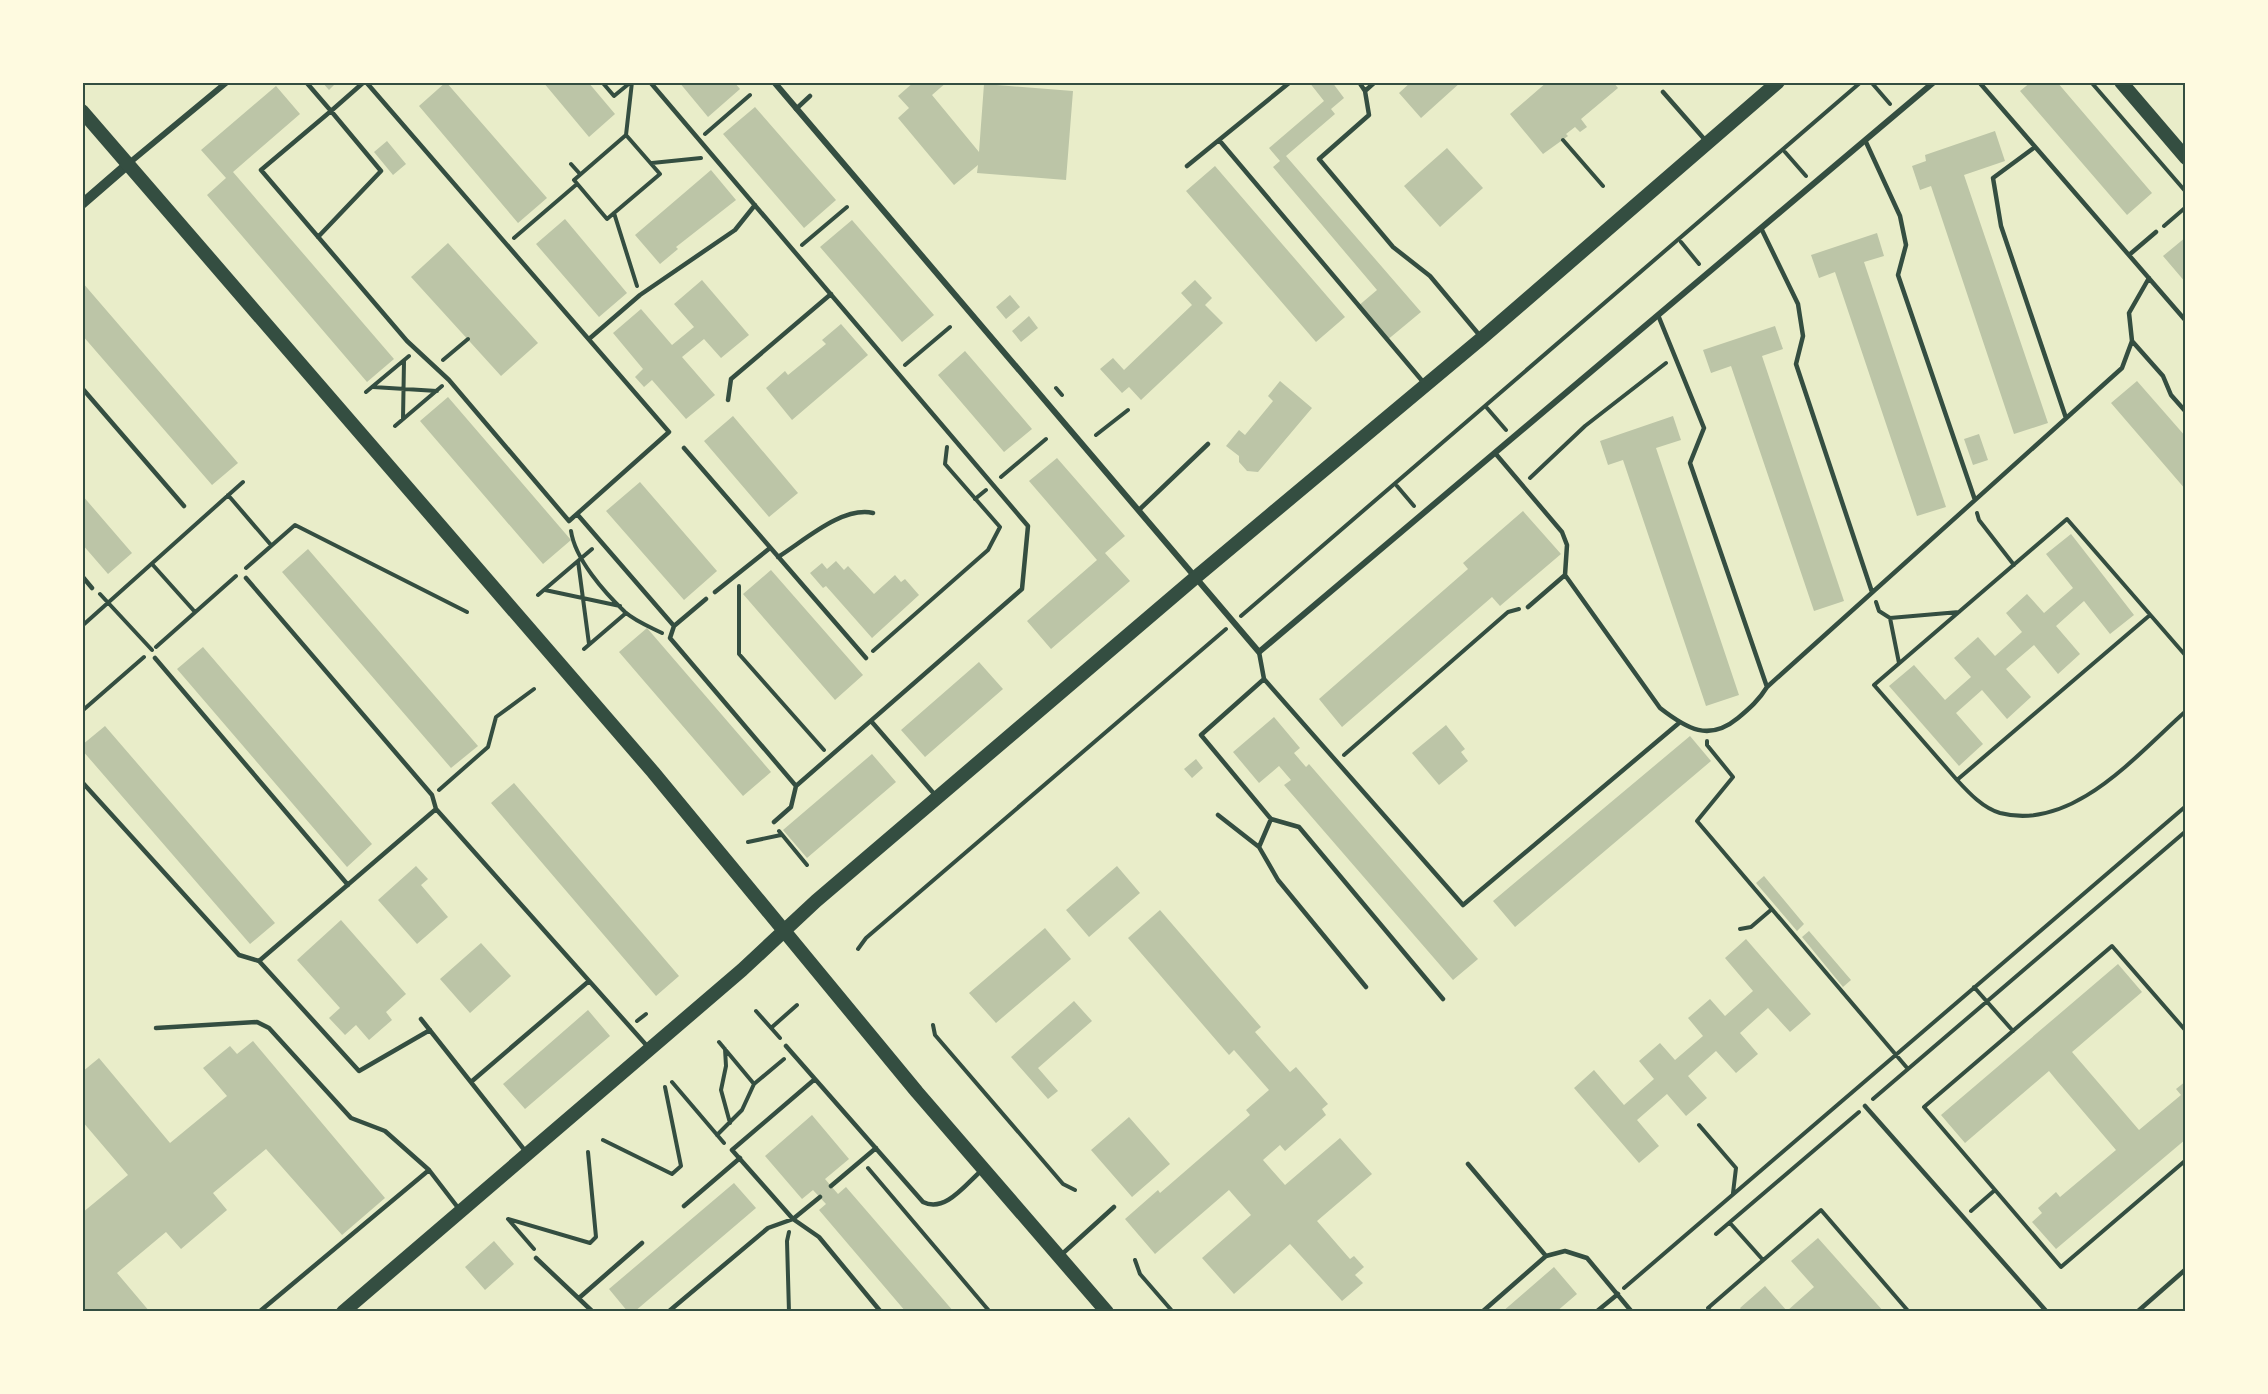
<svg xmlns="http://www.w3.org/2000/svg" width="2268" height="1394" font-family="'Golos Text',sans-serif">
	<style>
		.building { fill: #bcc5a7 }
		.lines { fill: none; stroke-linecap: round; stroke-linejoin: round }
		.path { stroke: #344e41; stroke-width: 4 }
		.service { stroke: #344e41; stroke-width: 4.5 }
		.minor { stroke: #344e41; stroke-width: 6 }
		.tertiary { stroke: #344e41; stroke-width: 10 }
		.primary { stroke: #344e41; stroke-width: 14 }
		.neatline { fill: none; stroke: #344e41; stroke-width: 2 }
	</style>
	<rect width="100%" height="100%" fill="#e9edc9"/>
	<!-- building -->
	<path class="building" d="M322 82H337L329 90Z
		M446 82 547 198 518 223 419 106Z
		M543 82H588L615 114 589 137Z
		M679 82H734L740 89 708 117Z
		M914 82H947L932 95 979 152 984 84 1073 91 1066 180 977 173 978 165 954 185 898 118 909 108 898 96Z
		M1309 82H1332L1344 98 1331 109 1335 114 1286 156 1421 312 1386 341 1357 307 1377 290 1273 167 1280 161 1269 148 1324 101Z
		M1411 82H1461L1421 118 1399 93Z
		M1547 82H1613L1618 88 1581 119 1587 127 1580 132 1575 127 1566 134 1568 136 1543 154 1510 114Z
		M2031 82H2057L2152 193 2127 215 2020 91Z
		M276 86 300 114 233 172 394 359 367 382 207 195 226 178 201 150Z
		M755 107 836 200 804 228 723 134Z
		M1995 131 2005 161 1964 175 2048 423 2014 434 1931 186 1920 190 1912 166 1926 161 1925 155Z
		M387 141 406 164 393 175 374 152Z
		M1447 148 1483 188 1440 227 1404 186Z
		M1215 166 1345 317 1316 342 1186 191Z
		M711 170 736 200 676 247 678 249 660 264 635 235Z
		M565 219 627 293 599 317 536 244Z
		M852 220 934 315 902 342 820 247Z
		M1877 233 1884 256 1864 262 1946 507 1917 516 1835 272 1819 278 1811 255Z
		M2186 237V283L2163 256Z
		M448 243 538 343 501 376 411 277Z
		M702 280 749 335 721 358 704 339 682 357 715 395 686 419 652 380 644 387 635 377 643 369 613 333 641 309 672 345 694 327 674 304Z
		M1195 280 1212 298 1205 305 1223 323 1141 400 1129 387 1122 393 1100 369 1113 358 1124 370 1192 305 1181 293Z
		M82 282 238 463 212 485 82 335Z
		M1010 295 1020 307 1006 319 996 307Z
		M1029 316 1038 328 1021 342 1012 331Z
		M841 324 868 355 792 420 766 388 785 371 788 375 826 344 822 340Z
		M1775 326 1783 349 1762 356 1844 601 1814 611 1731 366 1711 373 1703 350Z
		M965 351 1032 429 1004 452 938 375Z
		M1280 381 1312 408 1258 472 1247 471 1239 462V456L1226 446 1239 430 1245 435 1273 401 1268 396Z
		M2137 381 2186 437V490L2111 403Z
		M448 397 571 540 543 564 420 421Z
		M733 416 798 493 769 517 704 441Z
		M1673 416 1681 440 1656 448 1739 695 1706 706 1623 460 1608 465 1600 441Z
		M1979 434 1988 460 1973 465 1964 439Z
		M1057 458 1125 536 1105 553 1130 581 1051 649 1027 621 1097 560 1029 481Z
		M640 482 717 571 684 600 606 511Z
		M82 495 132 553 108 574 82 544Z
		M1523 511 1561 554 1500 606 1492 597 1342 727 1319 699 1468 569 1463 563Z
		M2071 534 2134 615 2110 634 2084 601 2056 626 2080 654 2058 674 2034 645 2006 669 2031 697 2007 719 1982 690 1956 713 1983 744 1959 766 1889 686 1914 665 1945 700 1971 677 1954 658 1978 637 1995 656 2022 632 2006 613 2027 594 2044 613 2073 588 2046 554Z
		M308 549 478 746 451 768 282 572Z
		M836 561 844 570 848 566 874 594 895 575 901 582 905 579 919 595 872 638 826 586 823 588 810 573 822 563 827 569Z
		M771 570 863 675 835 700 743 594Z
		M647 628 771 772 743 796 619 652Z
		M203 647 372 844 347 867 177 669Z
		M979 662 1003 689 925 757 901 730Z
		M1274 717 1300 748 1294 753 1306 767 1309 764 1478 959 1453 980 1284 785 1291 780 1279 766 1259 783 1233 752Z
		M1446 725 1465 749 1461 752 1468 761 1439 785 1412 753Z
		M105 726 275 923 250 944 82 750V745Z
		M1690 736 1711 761 1515 927 1493 901Z
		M872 754 896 782 807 858 783 830Z
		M1196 759 1203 768 1192 778 1184 769Z
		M514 783 679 976 656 996 491 803Z
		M416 866 428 879 421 885 448 917 417 944 378 900Z
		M1117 866 1140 893 1089 937 1066 910Z
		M1764 876 1804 924 1797 931 1756 883Z
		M1160 910 1261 1027 1255 1032 1290 1072 1296 1067 1328 1104 1322 1109 1326 1115 1285 1151 1280 1145 1263 1160 1285 1185 1340 1138 1372 1174 1317 1221 1350 1259 1354 1256 1364 1267 1355 1275 1363 1283 1342 1301 1290 1244 1234 1294 1202 1258 1251 1215 1229 1190 1155 1254 1125 1219 1158 1190 1160 1193 1250 1115 1246 1110 1269 1090 1234 1050 1229 1055 1128 938Z
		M341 920 406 994 386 1012 392 1020 369 1040 356 1025 345 1035 329 1018 340 1008 297 960Z
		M1045 928 1071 959 996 1023 969 993Z
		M1809 931 1851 980 1843 987 1802 937Z
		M1746 939 1811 1014 1790 1032 1768 1008 1740 1033 1758 1054 1736 1073 1716 1051 1688 1076 1707 1098 1686 1116 1667 1094 1637 1120 1659 1146 1639 1163 1574 1088 1594 1070 1624 1105 1654 1079 1639 1061 1660 1043 1675 1060 1703 1036 1688 1018 1710 999 1725 1016 1753 991 1725 958Z
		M481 943 511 976 470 1013 440 979Z
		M2118 964 2142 992 2072 1052 2139 1130 2181 1095 2176 1089 2186 1081V1139L2056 1249 2032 1222 2042 1213 2038 1208 2056 1192 2060 1197 2116 1150 2058 1082 2049 1071 1965 1143 1941 1115Z
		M1074 1001 1092 1021 1038 1068 1058 1091 1048 1099 1011 1057Z
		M588 1010 610 1036 525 1109 503 1084Z
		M253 1041 385 1198 342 1235 266 1149 213 1193 227 1210 181 1249 166 1232 117 1273 150 1312H82V1213L128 1175 82 1121V1072L99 1058 170 1143 227 1096 203 1068 230 1046 237 1054Z
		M812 1115 849 1159 825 1179 838 1194 846 1187 954 1312H906L819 1210 826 1204 813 1190 802 1199 765 1156Z
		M1129 1117 1170 1164 1132 1197 1091 1150Z
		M734 1183 756 1208 634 1312H628L609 1289Z
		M1818 1238 1884 1312H1743L1740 1308 1765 1286 1787 1311 1814 1287 1791 1261Z
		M494 1241 514 1264 485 1290 465 1267Z
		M1554 1267 1577 1294 1556 1312H1502Z"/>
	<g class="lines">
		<!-- path -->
		<path class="path" d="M602 82 614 96 631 82
			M1871 82 1890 104
			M2091 82 2186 192
			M705 134 750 95
			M626 135 660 174 607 219 574 180Z
			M626 135 632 82
			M1563 140 1603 186
			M1785 152 1806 176
			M652 163 701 158
			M571 164 580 174
			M614 213 637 286
			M2164 226 2186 207
			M514 238 577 184
			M1681 242 1699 264
			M802 245 847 207
			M443 360 468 339
			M905 365 950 327
			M373 387 437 391
			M1056 388 1062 395
			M366 392 409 356
			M1487 408 1506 430
			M403 419 404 361
			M395 426 442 386
			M1096 435 1128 410
			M1001 477 1046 439
			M1530 478 1585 426 1666 363
			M1397 486 1414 506
			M228 495 271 545
			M975 499 986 490
			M1977 513 1979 520 2014 565
			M571 531C575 559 604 592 625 612 635 621 650 627 662 633
			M578 561 589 644
			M152 564 195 612
			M246 568 295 525 467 612
			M739 586V654L824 750
			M545 590 620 606
			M100 594 152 650
			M538 595 592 549
			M1876 602 1879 611 1890 618 1959 612
			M2150 615 1957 780 1874 685 2067 519 2186 656
			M1241 616 1861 82
			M1890 618 1899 663
			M82 626 243 482
			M156 647 236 576
			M584 649 626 613
			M873 651 988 550 1000 527 945 464 947 447
			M82 711 144 657
			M1707 741V745L1733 777 1697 821 1908 1069
			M1344 755 1508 612 1519 609
			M1957 780C1969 793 1983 808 2000 813 2073 832 2137 754 2186 711
			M439 790 488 747 496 717 534 689
			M779 831 807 865
			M748 842 781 835
			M1740 929 1751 927 1772 909
			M858 949 866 938 1226 629
			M1974 987 2013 1031
			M756 1011 780 1038
			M637 1021 646 1014
			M933 1025 935 1035 1063 1184 1075 1190
			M771 1028 797 1005
			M2186 1031 2112 946 1924 1107 2061 1267 2186 1160
			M725 1049 726 1066 721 1090 730 1123
			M672 1082 724 1143
			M754 1084 784 1059
			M1873 1099 2186 831
			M1699 1125 1736 1168 1733 1193
			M717 1135 742 1110 754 1084 719 1042
			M603 1140 672 1174 681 1166 665 1087
			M868 1168 990 1312
			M1971 1211 1995 1190
			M1730 1223 1763 1260
			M1716 1234 1859 1112
			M534 1249 508 1219 590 1243 596 1237 588 1152
			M1135 1260 1140 1274 1173 1312
			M1624 1288 2186 806
			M789 1312 787 1241 789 1232
			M1711 1312 1708 1308 1821 1210 1909 1312"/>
		<!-- service -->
		<path class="service" d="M306 82 331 111 364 82
			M650 82 1028 526 1022 589 796 786 791 807 774 822
			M1359 82 1365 91
			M1375 82 1365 91 1369 115 1319 159 1393 247 1430 276 1481 337
			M1979 82 2186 321
			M1663 92 1706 141
			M796 109 810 96
			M1219 140 1424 383
			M1865 140 1900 216 1906 245 1898 275 1975 500
			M2035 147 1993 178 2001 226 2066 418
			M1187 166 1289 83
			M1761 228 1798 304 1803 336 1796 364 1872 592
			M318 237 381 171 331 111 261 170 407 341 449 380 569 521 669 432 366 82
			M2129 255 2156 232
			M1658 315 1704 428 1690 463 1767 687
			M589 339 640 295 735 230 755 205
			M2132 341 2163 376 2171 395 2186 412
			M82 388 184 506
			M728 400 731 379 831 294
			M684 448 866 658
			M1495 453 1562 532 1567 545 1565 575 1660 708C1687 729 1709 742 1738 718 1750 708 1759 700 1767 687L2122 368 2132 341 2129 313 2149 278
			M1139 510 1208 444
			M577 514 674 626
			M778 557C804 541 842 506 873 513
			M82 576 92 588
			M246 578 432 795 436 809 648 1047
			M715 592 770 548
			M706 599 674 626 670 638 796 786
			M1528 607 1565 575
			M1259 652 1264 679 1463 905 1679 723
			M155 658 348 885
			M1264 679 1201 735 1271 819 1299 827 1443 999
			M871 721 936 796
			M82 782 239 955 259 961 359 1071 430 1030
			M1218 815 1259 847
			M1271 819 1259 847 1278 880 1366 987
			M259 961 436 809
			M421 1019 526 1152
			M156 1028 257 1022 269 1028 351 1118 385 1131 429 1170 459 1209
			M786 1046 923 1202C945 1213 965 1185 981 1171
			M815 1079 732 1150 793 1219 820 1197
			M471 1082 589 981
			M1865 1106 2047 1312
			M1468 1164 1546 1256 1565 1251 1587 1258 1632 1312
			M831 1186 876 1148
			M684 1206 740 1158
			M1061 1255 1114 1207
			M536 1258 593 1312
			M579 1298 642 1243
			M259 1312 429 1170
			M668 1312 768 1228 793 1219 819 1237 881 1312
			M1482 1312 1546 1256
			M1596 1312 1618 1294
			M2137 1312 2186 1269"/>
		<!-- minor -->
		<path class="minor" d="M774 82 1259 652 1934 82
			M128 164 227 82"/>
		<!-- tertiary -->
		<path class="tertiary" d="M82 204 127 165"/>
		<!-- primary -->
		<path class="primary" d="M2121 82 2186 158
			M82 111 653 772 917 1092 1107 1312
			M343 1312 742 970 816 901 1196 577 1482 338 1778 82"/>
	</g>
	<!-- border -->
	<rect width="2268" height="1394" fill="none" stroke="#fefae0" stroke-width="168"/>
	<rect x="84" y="84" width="2100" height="1226" class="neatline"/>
</svg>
